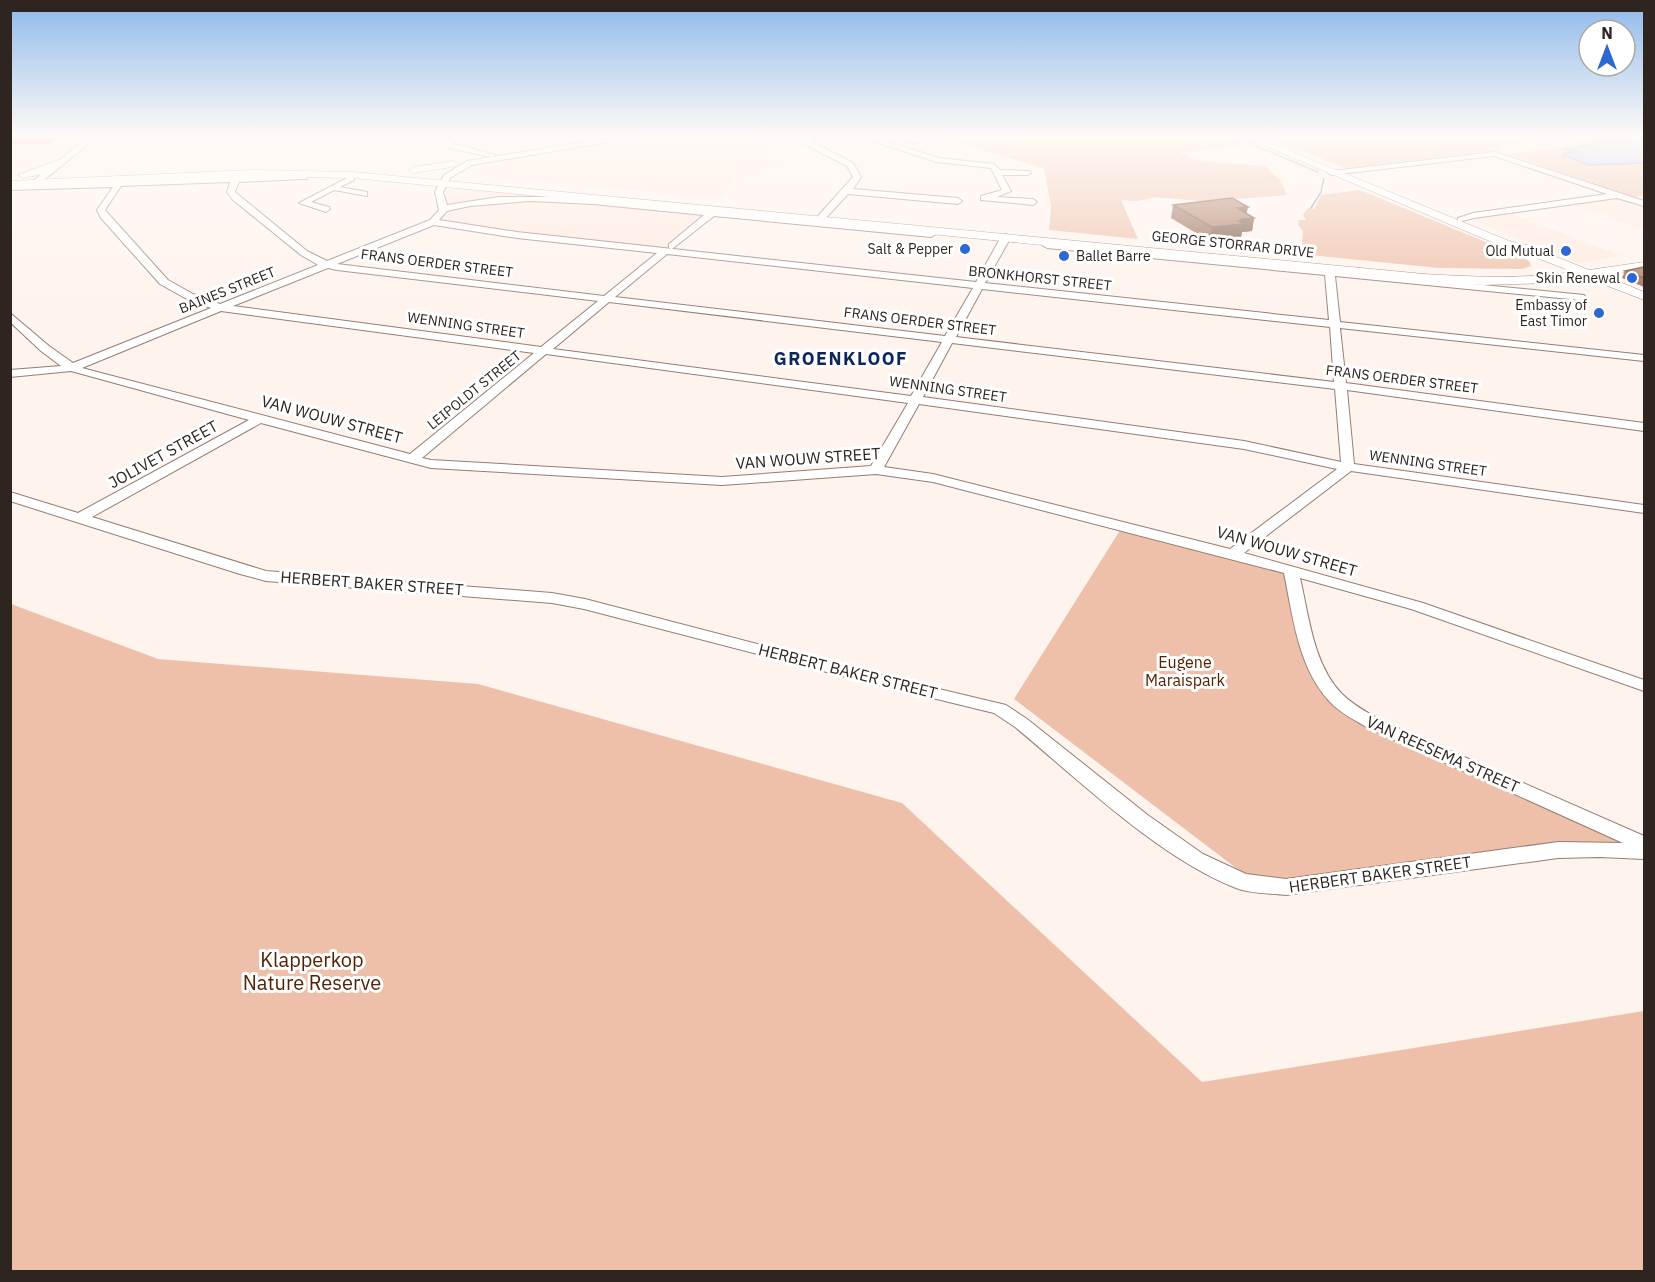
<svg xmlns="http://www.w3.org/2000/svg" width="1655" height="1282" font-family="'IBM Plex Sans',sans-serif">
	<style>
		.built { fill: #ffe9df }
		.green { fill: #eec0a9 }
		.water { fill: #a6c1f2; stroke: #8292b3; stroke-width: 1.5 }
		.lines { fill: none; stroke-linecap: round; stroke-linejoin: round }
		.stream { stroke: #8292b3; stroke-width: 1.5 }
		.minor-casing { stroke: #967d71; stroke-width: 2 }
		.major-casing { stroke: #967d71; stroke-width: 1 }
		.minor { fill: #fff; fill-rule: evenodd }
		.major { fill: #fff; fill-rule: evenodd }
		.wall { fill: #946751 }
		.shaded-wall { fill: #785442 }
		.building { fill: #ac785e; stroke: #785442; stroke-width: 1.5 }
		.poi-dot { fill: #2d67d4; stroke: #fff; stroke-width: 2 }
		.labels { text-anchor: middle; stroke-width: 6; stroke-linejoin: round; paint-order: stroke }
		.far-street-label { font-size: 14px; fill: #2f2520; stroke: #fff }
		.far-poi-label { font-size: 14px; fill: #2f2520; stroke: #fff; text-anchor: end }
		.street-label { font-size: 16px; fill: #2f2520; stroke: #fff }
		.park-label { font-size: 16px; fill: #542203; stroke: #fff }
		.far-district-label { font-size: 18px; font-weight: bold; letter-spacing: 1.5px; fill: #0b275b; stroke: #fff }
		.near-park-label { font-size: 20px; fill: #542203; stroke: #fff }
	</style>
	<rect width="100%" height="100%" fill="#fef3ed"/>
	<!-- built -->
	<path class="built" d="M11 137H80L49 172 11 175Z
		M678 137H743L781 162 783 167 741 171 720 199 477 175 488 162Z
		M443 182 712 213 665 251 433 222Z
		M1621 198 1644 206V230L1573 205Z
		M1512 214 1621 256 1579 263 1472 220Z"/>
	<!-- green -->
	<path class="green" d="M936 137H1225L1244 145 1180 153 1196 160 1265 166 1280 180 1287 195 1236 199 1233 204 1156 197 1138 201 1121 200 1138 239 1049 230 1051 206 1044 168Z
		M1265 137H1644V195L1635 197 1508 154 1582 145 1560 138 1496 146 1501 150 1345 168Z
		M1360 190 1522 257 1529 261 1531 266 1522 269 1439 268 1280 252 1296 251 1302 247 1303 231 1298 225 1299 220H1306L1303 215 1308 208 1314 209 1321 195Z
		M1124 524 1290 570 1318 683 1469 770 1632 844 1257 884 1014 699Z
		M11 604 158 659 478 684 902 803 1202 1082 1644 1011V1271H11Z"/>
	<!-- water -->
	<path class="water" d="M1635 137H1644V163L1588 165 1563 155 1565 153 1578 151 1562 149Z"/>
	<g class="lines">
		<!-- stream -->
		<path class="stream" d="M1235 137 1318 172
			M1311 208 1321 192 1324 178"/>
		<defs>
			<path id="minor" d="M88 137H97L39 184 236 176 307 175V179H304L239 182 235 192 307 251 327 261 430 220 439 210 435 192 444 175 467 161 584 142 638 137 472 165 450 178 443 192 447 205 499 197H561L931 231 936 234 931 237 714 216 672 249 669 248V244L704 215 593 204 530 201 470 206 447 211 439 220 517 232 976 282 1001 237 1006 234 1011 237 985 283 1329 320 1325 275 1047 248 1042 245 1047 242 1584 295 1585 297 1580 300 1335 276 1340 322 1644 355V361L1340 328 1346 383 1644 423V431L1347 390 1354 464 1644 505V513L1351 471 1244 553 1423 603 1644 680V691L1411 609 1300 578C1309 616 1313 664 1342 694 1353 705 1367 712 1380 720L1644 836V859L1600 857 1558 858 1286 895C1270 893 1251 894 1236 888 1159 858 1079 780 1015 727L994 713 838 675 584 609 552 603 266 581 240 574 10 501V492L78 513 249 420 71 371 10 377V370L61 366 41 351 10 322V313L49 346 73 363 211 308 185 298 160 284 101 218 97 210 113 187 10 190V186L33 185V181ZM230 182 227 192 233 200 301 255 318 265 220 304 193 294 168 280 105 210 121 186ZM434 225 517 238 657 253 604 296 337 264ZM667 254 973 288 945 336 615 297ZM328 268 337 270 598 301 541 347 233 306ZM982 289 1330 327 1334 382 956 337ZM609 302 942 342 911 396 553 349ZM221 311 534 353 410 454 82 368ZM952 343 1335 389 1341 462 1244 441 923 397ZM546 354 908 403 871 466 722 477 431 460 422 458ZM919 404 1244 449 1337 469 1230 549 933 474 884 467ZM261 423 431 468 722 485 876 474 933 482 1284 573C1293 617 1298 668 1330 702 1340 713 1355 720 1368 728L1623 843 1558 842 1286 879 1246 874 1203 854 1149 816 1027 719 1006 705 838 665 585 599 552 593 266 571 92 517Z
				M451 137H460L454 142 455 144 495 155 491 157 449 148 446 141Z
				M804 137H816L811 141 853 163 861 177 853 189 958 198 962 201 958 204 848 194 824 220H818V216L853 177 847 166 804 144Z
				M860 137H873L939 158 994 164 1000 170 1030 171 1031 173 1027 175H1002L1011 191 997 197 1033 199 1037 202 1033 205 981 200V196L1002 190 991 168 937 162Z
				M922 137 931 139 918 143 895 140 899 138Z
				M1495 152 1644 201V206L1617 198 1474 218 1458 222V218L1473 213 1607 194 1494 156 1332 175 1328 173 1332 171Z
				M351 176H354V180L340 187 367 192V196L334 190 311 202 329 207 330 209 326 212 299 203Z"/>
			<path id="major" d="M1244 137H1256L1509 241 1527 245 1589 270 1644 262V270L1603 275 1644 292V300L1587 278 1552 283 1483 285 1424 282 353 178 250 176 10 187V181L250 170 353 172 1424 274C1474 277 1524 279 1573 272L1519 251 1501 246Z
				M61 159 64 160V164L44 174 23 178 18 175Z
				M454 161 459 164 457 166 414 173 409 170 414 167Z"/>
		</defs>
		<!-- minor casing -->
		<use href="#minor" class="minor-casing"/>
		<!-- major casing -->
		<use href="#major" class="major-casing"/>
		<!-- minor -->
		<use href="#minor" class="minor"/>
		<!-- major -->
		<use href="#major" class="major"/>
	</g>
	<!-- wall -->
	<path class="wall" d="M10 137H62L49 144H10Z
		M1173 205 1248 207 1246 213 1254 218 1252 231 1242 232 1241 237 1209 241 1171 218Z
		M1644 267V287L1622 278 1625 271Z"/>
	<!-- shaded-wall -->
	<path class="shaded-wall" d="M46 137H62L49 144Z
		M1248 207 1245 219 1254 218 1252 231 1242 232 1241 237 1209 241 1212 227 1237 208Z"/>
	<!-- building -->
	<path class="building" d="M1232 198 1248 207 1237 208 1254 218 1241 219 1243 221H1239L1244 224 1212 227 1173 205Z
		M1644 267V278L1625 271Z"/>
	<!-- sky -->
	<linearGradient id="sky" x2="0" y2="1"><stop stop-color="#8db9ec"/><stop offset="0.43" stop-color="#fffaf7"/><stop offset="1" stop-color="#fffaf7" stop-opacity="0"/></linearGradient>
	<rect width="1655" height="317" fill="url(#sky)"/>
	<!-- markers -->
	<g class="poi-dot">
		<circle cx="965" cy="249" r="6"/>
		<circle cx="1566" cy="251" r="6"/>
		<circle cx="1064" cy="256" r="6"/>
		<circle cx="1632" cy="278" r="6"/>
		<circle cx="1599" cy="313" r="6"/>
	</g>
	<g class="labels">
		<!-- far-street labels -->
		<g class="far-street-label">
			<text transform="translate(1233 244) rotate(6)" y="5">GEORGE STORRAR DRIVE</text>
			<text transform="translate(437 263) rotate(7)" y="5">FRANS OERDER STREET</text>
			<text transform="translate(1040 278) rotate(6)" y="5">BRONKHORST STREET</text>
			<text transform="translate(227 290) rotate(-22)" y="5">BAINES STREET</text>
			<text transform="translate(920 321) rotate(7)" y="5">FRANS OERDER STREET</text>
			<text transform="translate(466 325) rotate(8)" y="5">WENNING STREET</text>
			<text transform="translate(1402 379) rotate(7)" y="5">FRANS OERDER STREET</text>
			<text transform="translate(948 389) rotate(8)" y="5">WENNING STREET</text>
			<text transform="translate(474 390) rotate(-39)" y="5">LEIPOLDT STREET</text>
			<text transform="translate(1428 463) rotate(8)" y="5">WENNING STREET</text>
		</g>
		<!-- far-poi labels -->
		<g class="far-poi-label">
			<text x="953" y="254">Salt &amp; Pepper</text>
			<text x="1554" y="256">Old Mutual</text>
			<text x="1076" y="261" text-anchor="start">Ballet Barre</text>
			<text x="1620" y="283">Skin Renewal</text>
			<text x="1587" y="310">Embassy of<tspan x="1587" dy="16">East Timor</tspan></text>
		</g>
		<!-- street labels -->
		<g class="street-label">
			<text transform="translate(332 419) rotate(15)" y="6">VAN WOUW STREET</text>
			<text transform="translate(163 454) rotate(-29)" y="6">JOLIVET STREET</text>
			<text transform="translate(808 458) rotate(-4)" y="6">VAN WOUW STREET</text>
			<text transform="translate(1287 551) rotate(16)" y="6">VAN WOUW STREET</text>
			<text transform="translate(372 583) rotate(4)" y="6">HERBERT BAKER STREET</text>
			<text transform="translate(848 671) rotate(14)" y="6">HERBERT BAKER STREET</text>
			<text transform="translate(1443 754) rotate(24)" y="6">VAN REESEMA STREET</text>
			<text transform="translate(1380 874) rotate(-8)" y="6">HERBERT BAKER STREET</text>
		</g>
		<!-- park labels -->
		<g class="park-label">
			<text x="1185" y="668">Eugene<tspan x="1185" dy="18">Maraispark</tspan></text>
		</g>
		<!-- far-district labels -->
		<g class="far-district-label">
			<text x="841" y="365">GROENKLOOF</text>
		</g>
		<!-- near-park labels -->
		<g class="near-park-label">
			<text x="312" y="967">Klapperkop<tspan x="312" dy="23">Nature Reserve</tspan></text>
		</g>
	</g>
	<!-- border -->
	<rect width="1655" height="1282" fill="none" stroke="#2f2520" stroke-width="24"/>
	<!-- north arrow -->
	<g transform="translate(1607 48)"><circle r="28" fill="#ffffff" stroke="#aca8a6" stroke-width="1.5"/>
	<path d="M0-4.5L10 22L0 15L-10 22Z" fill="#2d67d4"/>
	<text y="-9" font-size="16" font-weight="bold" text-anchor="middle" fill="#2f2520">N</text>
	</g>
</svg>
